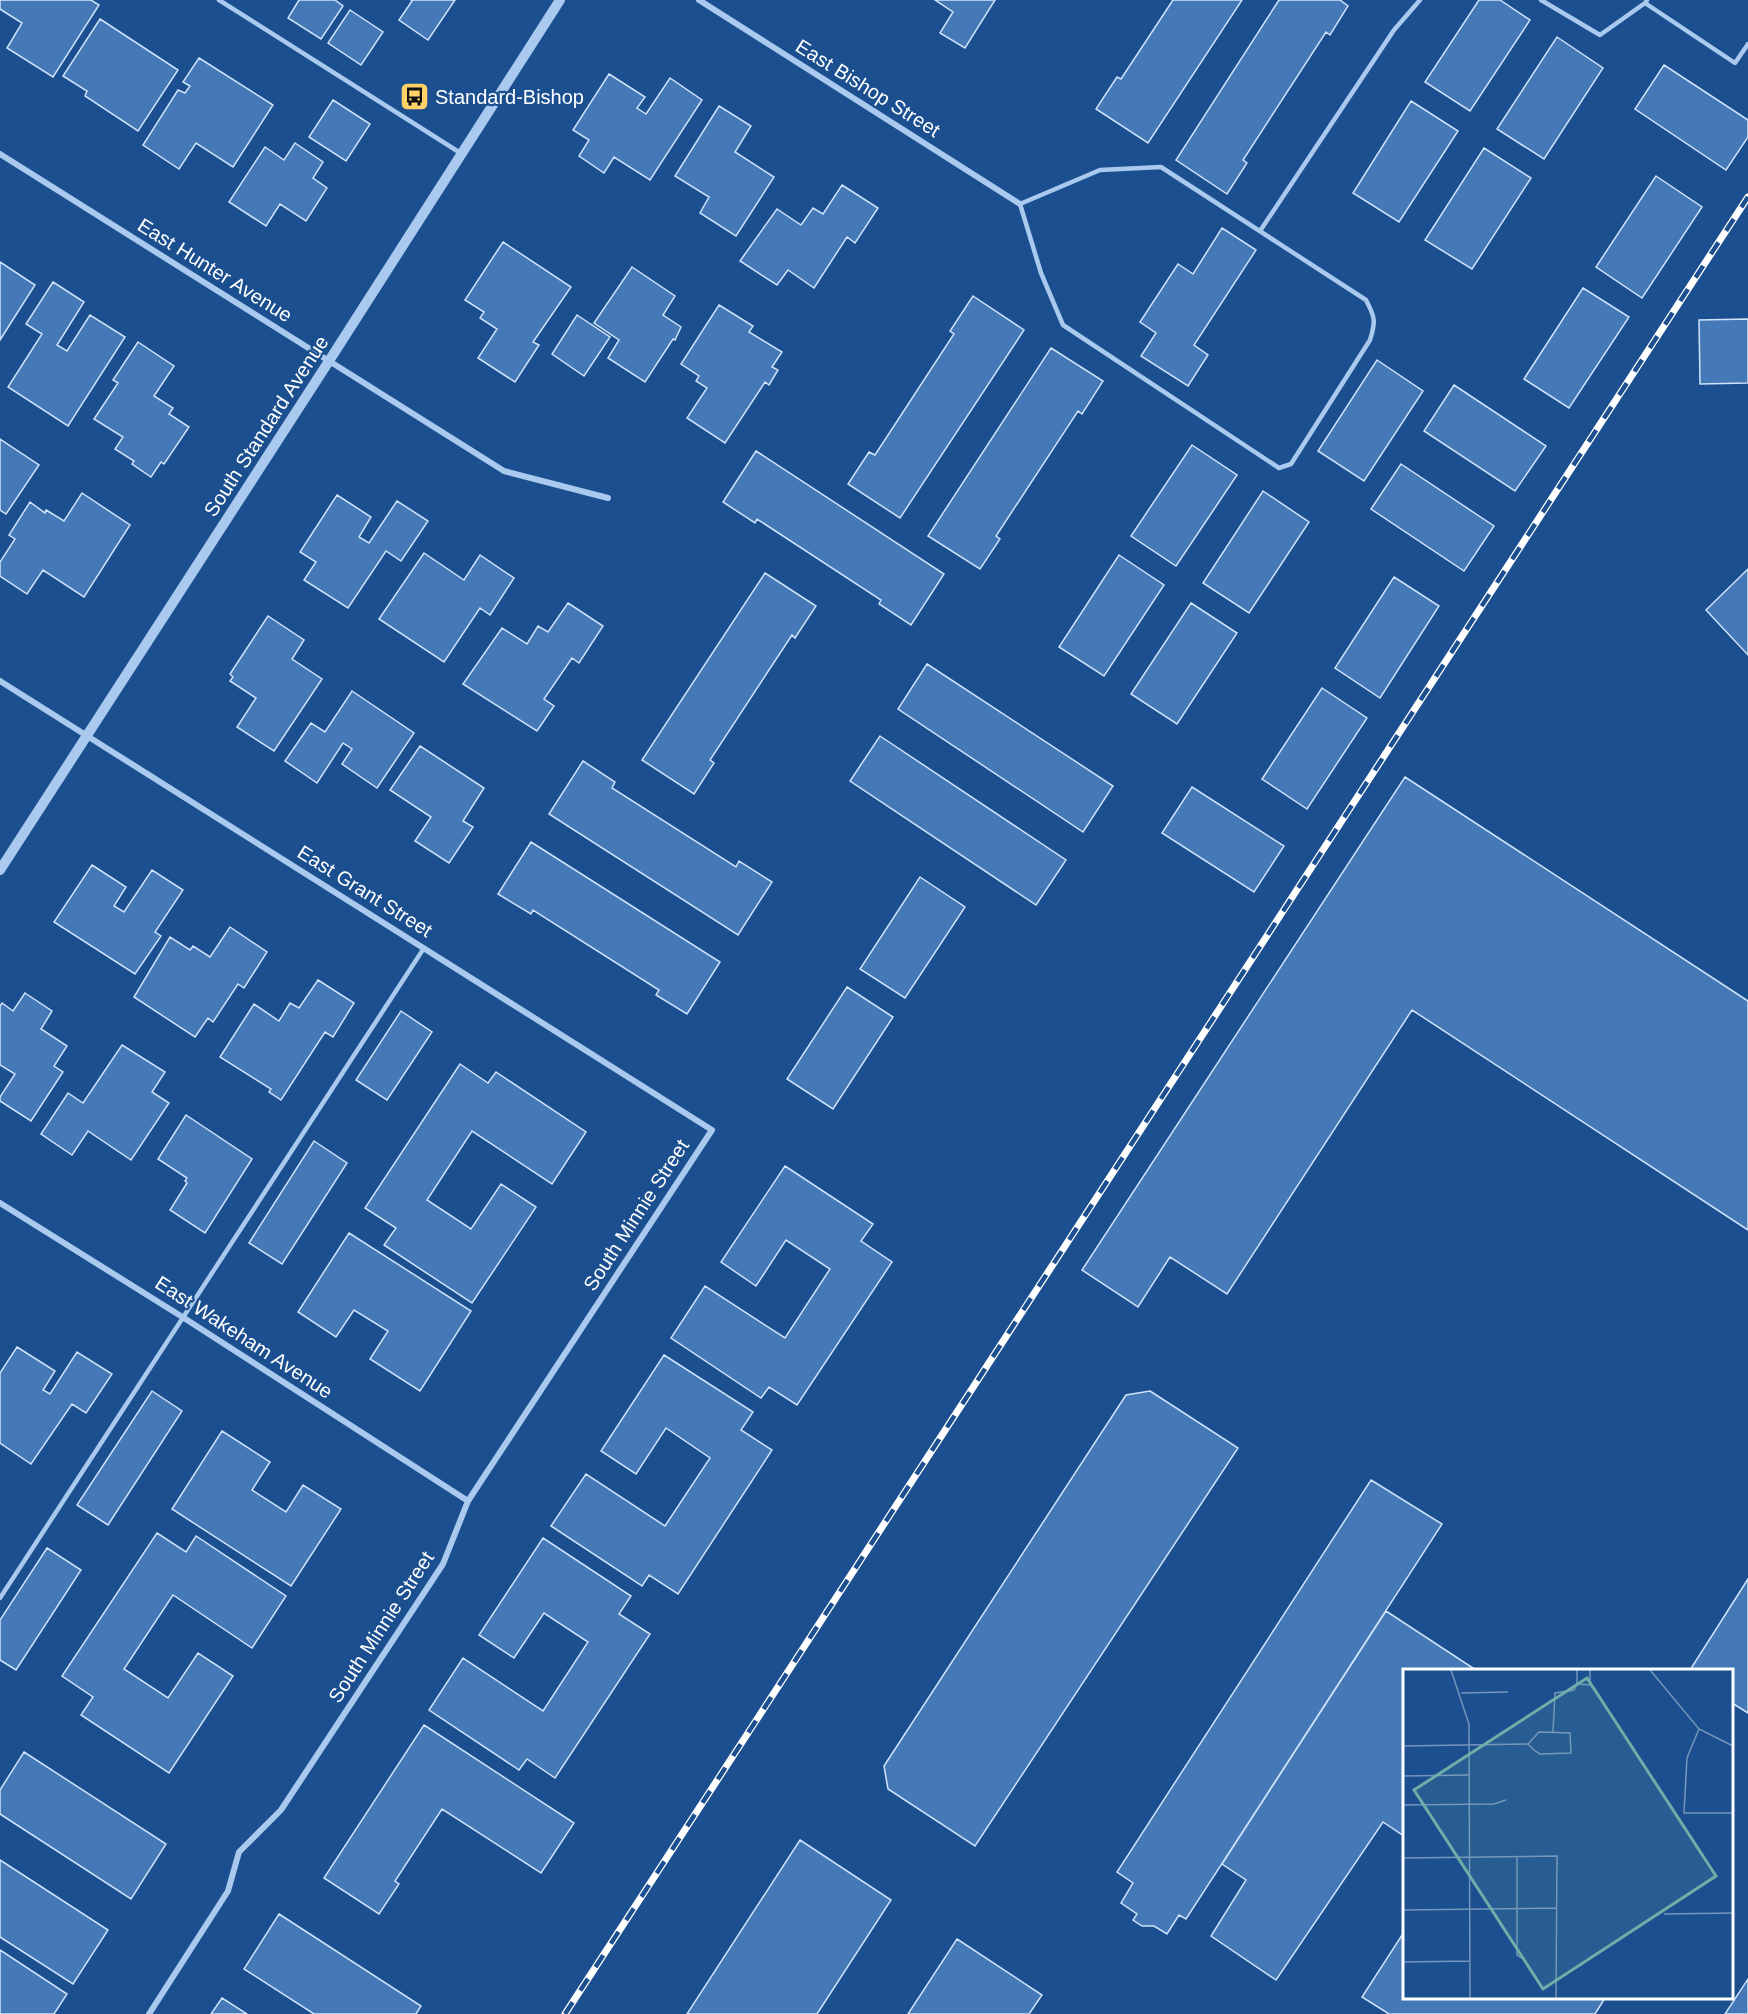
<svg xmlns="http://www.w3.org/2000/svg" width="1748" height="2014" font-family="Arial,sans-serif">
	<style>
		.building { fill: #4478b7; stroke: #cfe3fa; stroke-width: 1.5 }
		.lines { fill: none; stroke-linecap: round; stroke-linejoin: round }
		.service { stroke: #a9c9ee; stroke-width: 4.5 }
		.minor { stroke: #a9c9ee; stroke-width: 6 }
		.tertiary { stroke: #a9c9ee; stroke-width: 10 }
		.rail-casing { stroke: #fff; stroke-width: 7 }
		.rail { stroke: #1b4f8f; stroke-width: 4.5; stroke-dasharray: 14; stroke-linecap: butt }
		.labels { text-anchor: middle; stroke-width: 4.5; stroke-linejoin: round; paint-order: stroke }
		.street-label { font-size: 20px; fill: #fff; stroke: #1b4f8f }
		.poi-label { font-size: 20px; fill: #fff; stroke: #1b4f8f; text-anchor: start }
		.inset-road { fill: none; stroke: #7695bc; stroke-width: 1.5 }
		.view { fill: #6fada8; fill-opacity: 0.15; stroke: #6fada8; stroke-width: 3 }
		.inset-edge { fill: none; stroke: #fff; stroke-width: 3 }
	</style>
	<rect width="100%" height="100%" fill="#1b4f8f"/>
	<!-- building -->
	<path class="building" d="M0 0H91L99 5 53 77 7 48 22 23 0 9Z
		M299 0H335L343 6 321 39 288 18Z
		M411 0H455L428 40 399 20 412 1Z
		M935 0H995L965 48 940 33 953 12Z
		M1173 0H1242L1148 143 1096 109 1117 77 1121 79Z
		M1279 0H1340L1348 6 1330 35 1326 32 1243 160 1247 163 1227 194 1176 160Z
		M1479 0H1500L1530 20 1470 111 1425 82Z
		M350 10 383 32 361 65 328 43Z
		M100 19 178 70 138 131 85 96 87 91 63 76Z
		M1557 37 1603 68 1544 159 1497 129Z
		M199 58 273 105 233 167 196 143 179 169 143 145 178 90 185 93 190 86 183 82Z
		M1664 65 1748 120V137L1726 170 1635 109Z
		M609 74 645 97 637 108 646 114 670 78 702 100 650 180 614 157 604 173 579 156 589 140 573 130Z
		M333 100 370 124 346 161 309 137Z
		M1411 101 1458 131 1399 222 1353 193Z
		M719 106 751 126 735 152 774 177 736 236 700 213 709 197 675 176Z
		M295 143 323 162 313 178 327 188 306 221 280 204 266 226 229 202 265 147 284 160Z
		M1484 148 1531 178 1472 269 1425 240Z
		M1656 176 1702 207 1642 298 1596 267Z
		M842 185 878 208 855 243 847 237 814 288 788 270 777 285 740 261 777 209 801 225 813 208 823 214Z
		M1222 228 1256 250 1194 345 1208 355 1188 386 1141 356 1156 333 1140 322 1178 264 1193 274Z
		M503 242 571 287 533 342 539 345 515 382 478 358 497 329 480 318 484 312 465 300Z
		M0 262 35 285 0 340Z
		M632 267 675 296 663 315 681 327 675 340 673 339 645 382 608 358 619 340 594 323Z
		M53 282 84 302 57 345 67 351 90 315 125 337 68 426 8 387 42 334 26 324Z
		M1583 288 1629 317 1569 408 1524 379Z
		M973 296 1024 330 900 518 848 484 869 452 875 455 954 334 950 331Z
		M719 305 753 326 749 332 782 352 772 367 778 370 769 385 765 382 725 443 687 418 707 388 696 381 699 376 681 364Z
		M577 315 610 337 584 376 552 354Z
		M1748 319V383L1700 384 1699 320Z
		M138 342 174 366 154 396 173 408 169 414 189 427 164 464 161 462 151 477 132 464 134 461 115 449 123 437 94 419 118 383 113 380Z
		M1051 348 1103 381 1082 414 1078 411 996 536 1000 539 980 569 928 536Z
		M1377 360 1423 391 1364 481 1318 451Z
		M1454 385 1546 446 1515 491 1424 431Z
		M0 439 39 465 6 514 0 510Z
		M1192 445 1237 475 1176 566 1131 536Z
		M756 451 944 574 911 625 879 604 881 600 757 519 755 523 723 502Z
		M1401 464 1494 526 1464 571 1371 509Z
		M1263 491 1309 522 1249 613 1203 583Z
		M82 493 130 525 84 597 43 570 27 594 0 576V562L15 539 9 535 30 502 45 513 46 510 64 521Z
		M337 495 371 517 359 537 369 543 397 501 428 521 401 561 386 551 348 608 304 580 316 562 300 552Z
		M424 553 464 580 480 555 514 578 490 615 480 608 444 662 379 619Z
		M1119 555 1164 585 1104 676 1059 647Z
		M1748 569V655L1706 610Z
		M765 573 816 606 795 638 792 635 710 760 714 763 694 794 642 760Z
		M1394 577 1439 606 1380 698 1335 668Z
		M568 603 603 626 579 663 572 658 544 699 554 706 537 731 463 684 502 628 527 644 538 626 548 632Z
		M1191 603 1237 633 1177 724 1131 694Z
		M268 616 304 640 292 659 322 679 274 751 237 727 256 698 230 681 233 677 230 674Z
		M927 664 1113 786 1083 832 898 709Z
		M1322 688 1367 718 1307 809 1262 779Z
		M352 691 414 733 377 788 342 764 352 749 343 743 317 783 285 761 311 723 325 732Z
		M880 736 1066 860 1036 905 850 781Z
		M420 746 484 788 463 821 473 827 449 863 415 841 431 817 390 790Z
		M583 761 615 782 612 788 736 867 739 861 772 882 738 935 549 814Z
		M1405 777 1748 1001V1230L1412 1010 1227 1294 1170 1257 1138 1307 1082 1270Z
		M1192 787 1284 846 1254 892 1162 833Z
		M531 842 720 962 687 1014 656 995 659 990 533 910 531 914 498 894Z
		M92 865 126 887 114 906 124 912 152 870 183 890 155 932 161 936 135 974 54 922Z
		M920 877 965 907 905 998 860 969Z
		M230 927 267 952 244 988 238 984 213 1022 208 1018 195 1037 134 997 170 937 190 950 193 946 210 957Z
		M318 980 354 1003 333 1037 325 1032 281 1100 269 1092 271 1089 220 1057 254 1004 279 1021 290 1003 299 1008Z
		M847 987 893 1017 833 1109 787 1079Z
		M25 993 52 1011 41 1029 67 1046 54 1066 63 1072 31 1121 0 1101V1097L15 1074 0 1065V1006L2 1003 13 1011Z
		M401 1011 432 1032 387 1100 356 1080Z
		M122 1045 165 1072 152 1092 169 1103 131 1160 88 1131 72 1155 41 1134 68 1093 83 1103Z
		M460 1064 488 1083 496 1072 586 1132 552 1184 472 1131 427 1200 471 1229 501 1184 536 1207 472 1303 384 1245 396 1228 365 1208Z
		M186 1115 252 1159 205 1233 170 1210 187 1183 185 1181 187 1178 158 1159Z
		M314 1141 347 1163 282 1264 249 1243Z
		M785 1166 873 1224 861 1241 892 1262 797 1405 769 1387 761 1398 671 1338 705 1286 785 1338 830 1269 786 1240 756 1286 721 1262Z
		M349 1233 471 1311 420 1391 370 1359 388 1331 354 1310 336 1337 298 1312Z
		M17 1347 55 1371 43 1390 50 1394 77 1352 112 1374 86 1413 72 1404 31 1464 0 1443V1373Z
		M664 1355 753 1412 741 1430 772 1450 678 1594 649 1575 642 1586 551 1526 586 1474 665 1526 710 1458 666 1428 636 1474 601 1451Z
		M152 1391 182 1411 108 1525 77 1505Z
		M1150 1391 1238 1448 975 1846 888 1789 884 1766 1126 1395Z
		M222 1431 270 1462 252 1490 286 1512 303 1485 341 1509 291 1586 172 1509Z
		M1371 1480 1442 1524 1186 1919 1179 1915 1167 1934 1154 1926H1142L1133 1920 1137 1914 1121 1903 1133 1883 1117 1872Z
		M157 1533 186 1552 196 1536 286 1596 252 1648 173 1595 124 1669 168 1698 198 1653 233 1676 169 1773 81 1715 93 1697 62 1676Z
		M543 1538 631 1596 619 1614 650 1634 555 1778 527 1759 519 1770 429 1710 463 1658 543 1711 588 1642 544 1613 514 1658 479 1635Z
		M47 1548 81 1570 16 1670 0 1660V1620Z
		M1748 1579V1713L1732 1703V1670H1690Z
		M1386 1611 1476 1670H1404V1836L1383 1822 1276 1980 1211 1936 1246 1880 1222 1864Z
		M424 1725 574 1823 541 1873 442 1809 395 1881 399 1884 379 1914 324 1878Z
		M24 1752 166 1844 131 1899 0 1814V1790Z
		M800 1840 891 1900 817 2014H687Z
		M0 1860 108 1930 73 1984 0 1937Z
		M279 1914 421 2006 416 2014H314L244 1969Z
		M1404 1932V1998H1605L1595 2014H1389L1362 1997Z
		M957 1939 1042 1995 1029 2014H908Z
		M0 1950 67 1994 54 2014H0Z
		M1748 1979V2014H1725Z
		M222 1998 247 2014H211Z"/>
	<g class="lines">
		<!-- service -->
		<path class="service" d="M219 0 462 154
			M1541 0 1600 35 1645 3
			M1647 0 1645 3 1735 63 1748 44
			M1161 167 1366 300C1375 317 1376 321 1370 340L1291 464 1279 468 1063 325 1041 273 1020 204 1100 170Z
			M1260 231 1394 30 1420 0
			M0 1598 424 948"/>
		<!-- minor -->
		<path class="minor" d="M699 0 1020 204
			M0 154 504 471 608 498
			M0 681 712 1130 468 1501 443 1564 281 1810 239 1852 228 1891 149 2014
			M0 1203 184 1318 468 1501"/>
		<!-- tertiary -->
		<path class="tertiary" d="M0 870 329 361 560 0"/>
		<defs>
			<path id="rail" d="M565 2014 1748 197"/>
		</defs>
		<!-- rail casing -->
		<use href="#rail" class="rail-casing"/>
		<!-- rail -->
		<use href="#rail" class="rail"/>
	</g>
	<!-- icons -->
	<defs>
		<symbol id="bus-square" viewBox="-11 -11 22 22"><rect x="-9" y="-9" width="18" height="18" rx="4" fill="#ffd166" stroke="#1b4f8f"/><path d="M-5-6H5V4H4V6H2V4H-2V6H-4V4H-5ZM-3.5-4V0h7V-4ZM-3.5 1.2v1.5H-2V1.2ZM2 1.2v1.5H3.5V1.2Z" fill="#111"/></symbol>
	</defs>
	<g fill-rule="evenodd">
		<use href="#bus-square" x="398" y="80" width="33" height="33"/>
	</g>
	<g class="labels">
		<!-- street labels -->
		<g class="street-label">
			<text transform="translate(868 88) rotate(32)" y="7">East Bishop Street</text>
			<text transform="translate(215 270) rotate(32)" y="7">East Hunter Avenue</text>
			<text transform="translate(266 426) rotate(-57)" y="7">South Standard Avenue</text>
			<text transform="translate(365 891) rotate(32)" y="7">East Grant Street</text>
			<text transform="translate(636 1215) rotate(-57)" y="7">South Minnie Street</text>
			<text transform="translate(244 1337) rotate(33)" y="7">East Wakeham Avenue</text>
			<text transform="translate(381 1627) rotate(-57)" y="7">South Minnie Street</text>
		</g>
		<!-- poi labels -->
		<g class="poi-label">
			<text x="435" y="104">Standard-Bishop</text>
		</g>
	</g>
	<!-- overview -->
	<g transform="translate(1403 1669)">
		<rect width="330" height="330" fill="#1b4f8f"/>
		<path class="inset-road" d="M48 1 66 55 67 329M174 1V15L187 16V1M247 1 296 60 330 77M58 24 105 23M296 60 284 89 281 144H330M136 63 167 64 168 84 137 85 131 81 125 75ZM150 63 152 24 171 21 174 15M0 77 125 75M0 107 67 106M0 136 91 135 103 131M114 187V286L120 290M0 189 154 187 153 329M0 241 154 239M261 245 330 244M0 293 67 292"/>
		<path class="view" d="M184 9 313 207 140 320 11 121Z"/>
		<rect width="330" height="330" class="inset-edge"/>
	</g>
</svg>
